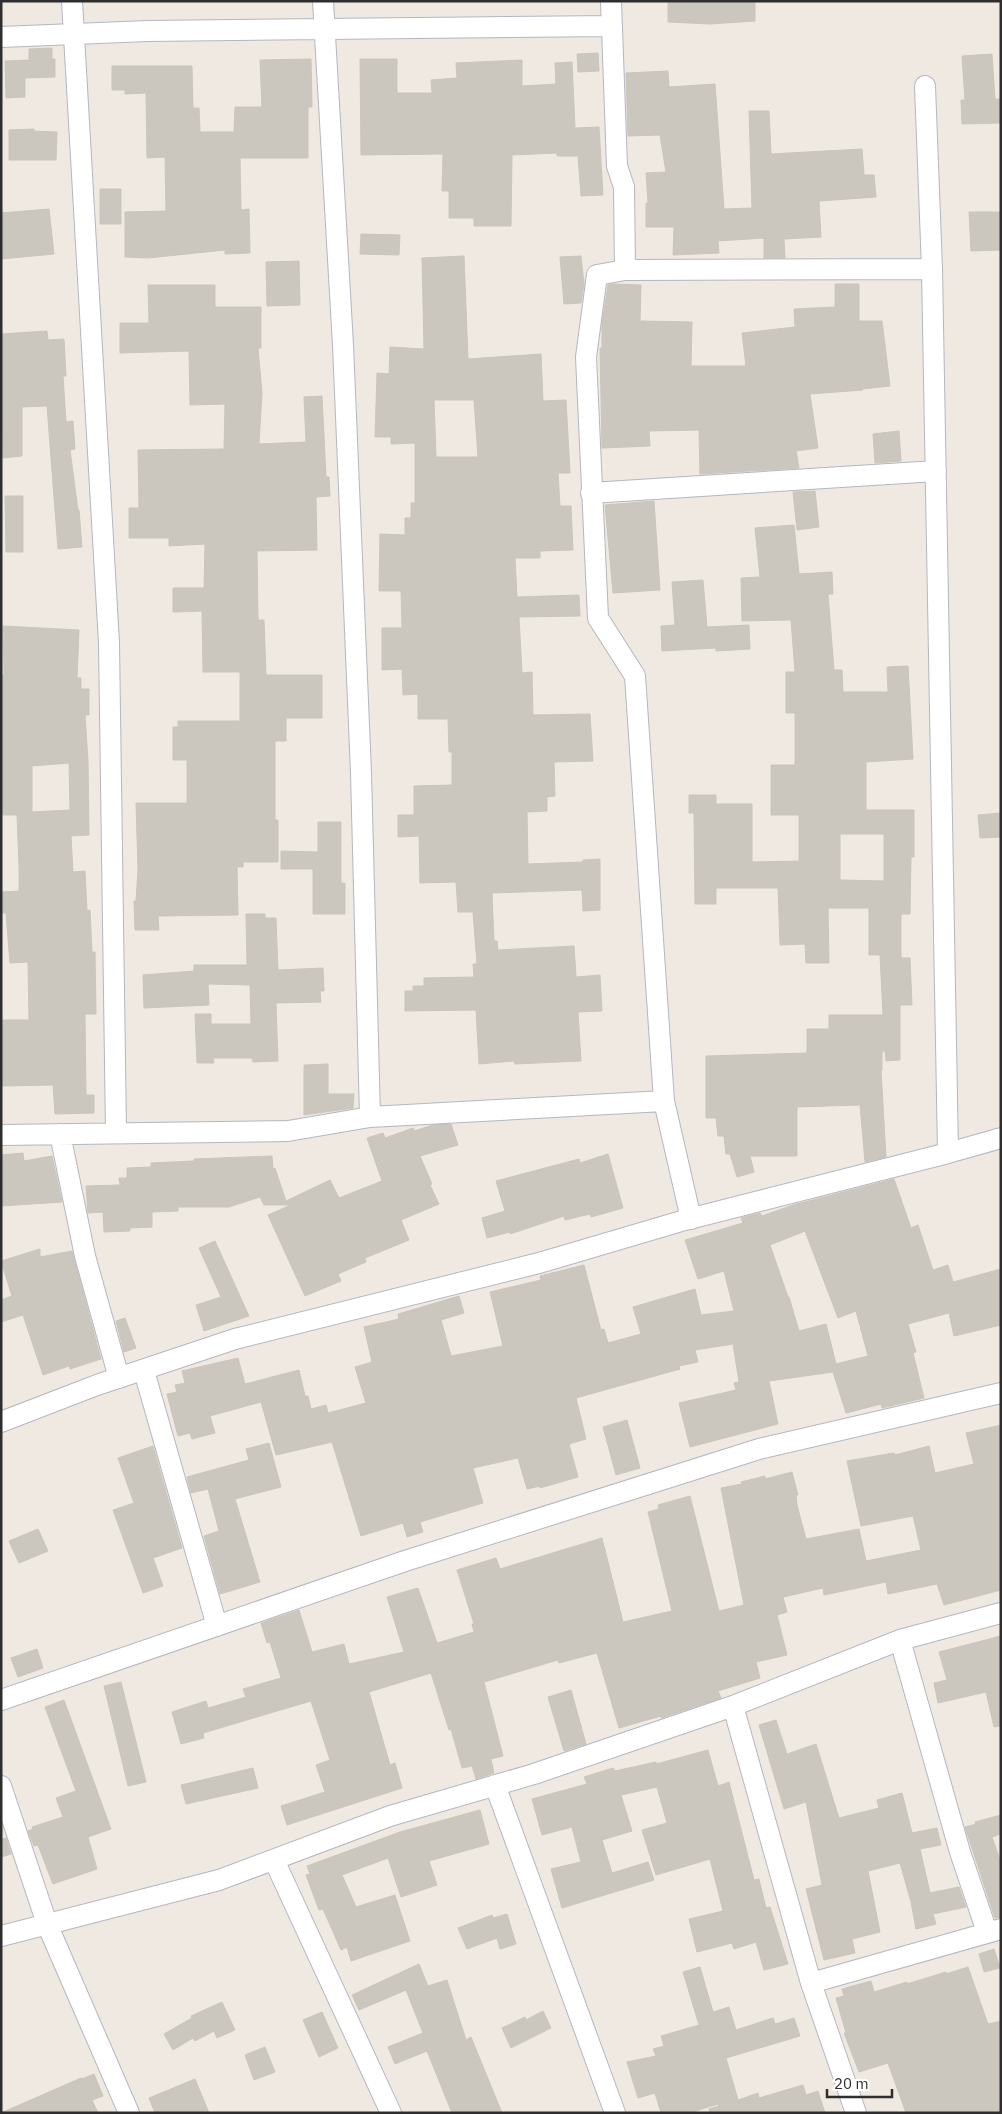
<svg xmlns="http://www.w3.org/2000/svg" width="1002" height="2114" font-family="'IBM Plex Sans',sans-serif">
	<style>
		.building { fill: #cbc7bf; stroke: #cbc5ba; fill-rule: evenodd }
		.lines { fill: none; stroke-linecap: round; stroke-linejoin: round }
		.street-casing { stroke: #b4b7c1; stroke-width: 22 }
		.street { stroke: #fff; stroke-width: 20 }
	</style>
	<rect width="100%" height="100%" fill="#efe9e1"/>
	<!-- building -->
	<path class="building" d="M668 1H755V21L710 24 668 22Z
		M52 48V59H55V77L25 78V97L6 98 5 61 29 60V49Z
		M598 53 599 71 578 72 577 54Z
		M992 54 995 99H1001V123L962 124 961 100H965L962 56Z
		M311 59 312 107H308V158H240L241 210 249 209 250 253 225 254V250L148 258 125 257V212L166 211 165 157 147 158 146 93 125 94V90H112V66H192L193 108H199L200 132H234L235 107H262L260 60Z
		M360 59H397V93H432L431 80 457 78 456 63 522 60V86L556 84 555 63 572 62 575 128 599 127 603 195 581 196 578 156H557V153L512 155 511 226H474V218H449V191H442L443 154 361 155Z
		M668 71 669 87 715 84 724 209 752 208 749 111H769L771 154 862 149 864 175H874L876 197 819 201 821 237 784 239 785 258H764V238L718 241 719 253 673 255 674 227H646V203H648L646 173 666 172 660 135 628 136 626 73Z
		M34 129V131L57 132 56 160H9V130Z
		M100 189H121V224H100Z
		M49 209 54 254 1 259V213Z
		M969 212H1001V250L971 251Z
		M361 234 400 235 399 255 360 254Z
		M464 256 468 359 541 354 543 401 566 400 570 473H558L560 506H571L573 550 540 551V558H515L517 597 579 595 580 616 519 617 522 673 532 672 533 715 590 714 593 761 554 762 555 796 547 797V811L527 812 528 864 583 862V860L600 859V910L583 911 582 890 492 893 494 941H497L498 950 574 946 576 977 600 975 602 1011 578 1012 581 1061 515 1064 514 1061 479 1064 476 1010 405 1011V991H413V986H424V978L474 977 473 964H477L473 912H458L456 882 420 883 419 836 398 837V815H414V786L452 785V752H449L448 719H418V694L403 695 402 669 382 670V628H402L401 591H379L380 534 405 535V518H411V503H415V443L391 444V437H375L377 373 389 374 390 347 424 349 422 258ZM434 400H474L478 457H436Z
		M581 256 584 284 581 303 564 304 560 257Z
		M299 261 300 305 267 306 266 262Z
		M613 284 641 285 640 321 692 322 691 366H746L742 333 795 327 794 309 835 307V284H859V321H882L890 386 862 389 863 390 810 394 818 448 796 451 799 468 700 474 699 430 649 431 650 446 602 448 600 348H602V324L608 285Z
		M148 285H215V307H261V348H258L262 393 259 444 306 442 304 397 322 396 326 477H329L330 496 316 497 317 550 257 551 258 620H264L266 675H322V718H286V741H275V820H278V862H243V867H237L238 915 158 916 159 930H135L134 901H136L138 870 136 803H187V760H173V727H178V721H240V672H203L202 611 173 612V588H204L205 544 169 546V538H129V508H139L138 450 224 449 225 404 190 405 189 351 120 353V323H149Z
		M47 331 48 340 64 339 66 376H63L66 422 73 421 75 449 70 450 78 510H79L82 547 58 549 47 406 22 407V456L3 458 1 334Z
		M899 431 901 461 875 463 873 434Z
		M815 491 819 527 797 530 793 492Z
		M5 496H23V552H6Z
		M654 501 660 590 613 593 605 505Z
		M794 525 799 574 832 572 833 594H828L834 670H842L843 692H888L887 667 908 666 913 759 866 762V810H914V857H911L910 914H901V958H910L912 1005H900V1060L886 1061 885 1051H882V1070H881L886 1157 865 1162 860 1105 797 1107V1156H750L754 1172 737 1177 730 1154H726L724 1136H718L716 1118H706V1056L807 1053V1029H829V1015H883L880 955H869V908H828L829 963H806L805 944 780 945 778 888H716V904H695L694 813H689V795H716V804H752V862L799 861V815H771V765H795V713H786V672H795L791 620 742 621 741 578 760 577 755 528ZM840 834H884V881L840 880Z
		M703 580 707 627 749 625 750 649 716 651V648L662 651 661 626 675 625 672 582Z
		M3 626 79 630 77 678H81V689H89V715H85L88 761 89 835 71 836 73 872 85 871 87 911 90 910 92 952H95L96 1014H85L86 1095H94V1113L55 1114 53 1085 2 1086V1020H29L28 962 10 963 6 913H2V892L19 891V866L17 815H1V676L4 675ZM69 763 70 810 32 812V766Z
		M1001 813V837L980 838 978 815Z
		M318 822H341V883H345V914H313V869H281V851L318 852Z
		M246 914H265V918H276L278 970 323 968 324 991H320L321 1002 276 1003 278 1061 253 1062 252 1058H213L214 1063H197L195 1014H211V1024H251L250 985 208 984 209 1005 144 1008 143 975 194 971V965H247Z
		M328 1064V1094H354L353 1108 304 1115V1065Z
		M451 1124 458 1145 420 1156 432 1184 430 1185 439 1204 401 1220 409 1240 365 1258 366 1262 338 1274 341 1281 305 1296 268 1215 291 1205H264L260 1197 229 1207H178V1211L152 1212V1227L130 1228V1231L104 1232 103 1212 88 1213 86 1186 120 1185 119 1178H127V1168L151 1167V1163L194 1161V1159L272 1156 273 1169 275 1168 286 1201 330 1180 339 1198 382 1181 367 1138 383 1133 385 1138 413 1128 414 1131 433 1125Z
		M23 1153 24 1161 52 1156 62 1202 1 1206V1155Z
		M608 1154 623 1208 591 1217 590 1214 565 1220 564 1216 510 1234V1232L487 1238 482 1218 505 1211 496 1181 579 1159 580 1163Z
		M894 1179 911 1228 918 1225 933 1270 948 1265 953 1282 1001 1269V1325L954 1336 949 1313 908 1324 916 1352 913 1353 924 1398 882 1408 881 1404 846 1413 833 1372 769 1381 778 1424 690 1447 679 1403 736 1390 734 1383 739 1382 733 1344 695 1350 698 1362 679 1366 680 1369 576 1398 586 1439 569 1444 578 1477 540 1488V1486L527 1489 518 1458 473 1468 483 1503 420 1522 423 1532 407 1537 403 1523 361 1536 332 1442 276 1455 261 1402 210 1416 215 1433 192 1439 190 1433 178 1436 167 1394 177 1392 175 1385 185 1383 182 1371 238 1358 245 1384 299 1370 305 1396H308L311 1409 326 1405 328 1413 366 1403 355 1367 372 1362 364 1327 399 1319 398 1314 459 1296 464 1313 441 1320 451 1356 503 1346 490 1292 541 1280 540 1276 584 1265 601 1330 604 1329 608 1343 641 1334 633 1307 695 1289 701 1315 734 1311 724 1271 698 1279 685 1240 743 1223 741 1218 760 1213 762 1216 793 1205ZM805 1231 838 1318 856 1311 868 1356 836 1364 826 1324 799 1331 789 1297H788L770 1245Z
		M215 1241 249 1316 204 1331 196 1305 221 1297 199 1248Z
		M40 1249V1257L72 1251 101 1359 70 1369 69 1366 43 1375 23 1315 1 1322V1300L12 1296 1 1261Z
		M125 1318 136 1348 124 1352 116 1321Z
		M627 1420 640 1468 616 1475 603 1427Z
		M1001 1425V1590L944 1605 937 1584 888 1594 886 1582 824 1595 823 1588 783 1597 787 1612 777 1615 787 1655 756 1662 760 1678 718 1691 721 1698 661 1718V1716L619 1728 597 1653 559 1663 558 1660 484 1682 503 1756 491 1759 494 1773 476 1779 472 1766 462 1768 451 1729 449 1730 431 1673 369 1692 390 1765 395 1763 402 1788 287 1825 281 1806 325 1792 316 1765 330 1760 311 1701 203 1733 204 1738 181 1744 172 1712 206 1701 208 1708 246 1697 243 1689 281 1678 270 1642 267 1643 261 1623 299 1610 312 1652 344 1644 349 1664 404 1652 387 1597 418 1588 437 1643 474 1632 472 1624H474L457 1570 496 1558 500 1569 602 1538 623 1622 672 1611 648 1512 659 1509 658 1505 690 1496 719 1611 744 1605 721 1488 742 1484 741 1482 765 1476V1479L792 1472 798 1495H796L797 1505 806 1539 859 1529 866 1561 921 1550 913 1516 861 1526 847 1461 894 1453 895 1455 929 1446 935 1473 974 1464 966 1433Z
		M269 1443 281 1487 235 1499 260 1582 220 1594 204 1536 219 1531 208 1489 191 1493 187 1477 249 1460 246 1449Z
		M153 1446 182 1548 153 1558 163 1586 143 1593 113 1510 134 1503 118 1458Z
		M38 1529 48 1551 19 1563 9 1541Z
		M1001 1636V1726L994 1727 986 1692 938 1703 934 1683 947 1680 939 1652Z
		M37 1649 43 1668 18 1677 11 1658Z
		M121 1682 146 1782 128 1786 104 1686Z
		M571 1690 586 1744 564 1751 548 1697Z
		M64 1700 111 1829 88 1837 97 1869 53 1884 38 1845 34 1846 28 1831 33 1829 32 1827 63 1817 56 1798 76 1791 45 1707Z
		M776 1720 787 1754 816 1744 839 1818 879 1808 877 1800 902 1793 912 1833 937 1828 941 1845 920 1849 930 1893 959 1887 966 1907 933 1914 936 1924 916 1929 911 1902 900 1863 868 1871 880 1932 852 1939 855 1953 824 1960 806 1889 822 1885 806 1802 784 1809 759 1725Z
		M708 1750 718 1786 729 1782 754 1880 759 1879 766 1908 770 1907 788 1964 764 1970 756 1942 734 1949 732 1943 697 1952 689 1919 723 1911 710 1859 656 1875 642 1830 667 1823 657 1787 621 1795 632 1831 602 1840 612 1873 648 1862 654 1880 562 1908 551 1869 581 1862 572 1827 542 1835 532 1799 587 1784 584 1777 613 1768 615 1771 656 1762V1764Z
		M253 1768 258 1788 186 1804 181 1785Z
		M480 1810 489 1844 429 1861 437 1885 401 1897 388 1858 342 1875 356 1907 395 1895 410 1941 351 1961 347 1947 341 1950 323 1909 319 1910 306 1875 310 1874 307 1866 400 1832Z
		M1001 1815V1834L992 1837 1001 1863V1917L995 1918 965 1827 976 1824 975 1822Z
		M6 1838 11 1854 1 1857V1839Z
		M507 1914 516 1944 500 1949 497 1938 467 1949 458 1928 492 1915 493 1918Z
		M994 1949 1000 1968 984 1972 979 1954Z
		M419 1964 428 1986 447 1980 466 2040 471 2037 502 2113H452L427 2051 395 2064 388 2047 423 2033 406 1990 359 2010 352 1995Z
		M700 1967 713 2012 729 2007 736 2030 773 2018 775 2024 794 2018 800 2036 726 2058 738 2100 758 2093 759 2098 803 2085 806 2095 818 2091 825 2113H710L709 2109 719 2106 718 2104 689 2113H661L655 2093 638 2098 627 2062 656 2056 653 2049 664 2046 661 2036 699 2025 683 1972Z
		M968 1967 988 2024 1001 2021V2113H906L888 2063 859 2072 844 2033H846L836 1998 844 1996 842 1989 871 1981 874 1992 907 1982V1984L946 1972V1974Z
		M222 2002 235 2030 217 2038 214 2031 195 2041 193 2038 173 2050 164 2034 192 2018 191 2016Z
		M543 2011 551 2028 511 2048 502 2028 525 2017 526 2020Z
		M322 2012 338 2048 319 2057 303 2020Z
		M265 2047 275 2072 254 2080 245 2055Z
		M94 2074 103 2096 92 2100 98 2113H1L81 2078 82 2079Z
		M195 2079 209 2113H155L149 2098Z"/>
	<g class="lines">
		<defs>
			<path id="street" d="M72 1 109 643 116 1132
				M323 1 343 345 361 773 370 1117
				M611 1 617 166 624 187 625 270
				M1 37 148 31 612 26
				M925 86 932 269 948 1153 1001 1138
				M591 493 936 471
				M60 1134 85 1256 119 1378
				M1 1135 288 1131 370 1117 664 1101
				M691 1219 664 1101 635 676 598 618 586 357 597 275 625 270 932 269
				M144 1371 217 1626
				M1 1422 97 1385 235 1339 539 1263 685 1220 948 1153
				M900 1640 960 1852 987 1932
				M1 1700 405 1561 759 1449 1001 1393
				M733 1706 811 1983 856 2113
				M495 1785 615 2113
				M1 1786 47 1924 129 2113
				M274 1860 391 2113
				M1 1936 219 1880 390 1816 534 1774 733 1706 900 1640 1001 1613
				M811 1983 1001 1929"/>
		</defs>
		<!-- street casing -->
		<use href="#street" class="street-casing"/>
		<!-- street -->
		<use href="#street" class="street"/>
	</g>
	<!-- border -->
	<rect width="1002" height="2114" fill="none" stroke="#2e2e2e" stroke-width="5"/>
	<!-- scale -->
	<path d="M827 2089v8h65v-8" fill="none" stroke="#2e2e2e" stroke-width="2.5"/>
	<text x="834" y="2089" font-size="15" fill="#2e2e2e" stroke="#ffffff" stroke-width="4" paint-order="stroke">20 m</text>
</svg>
